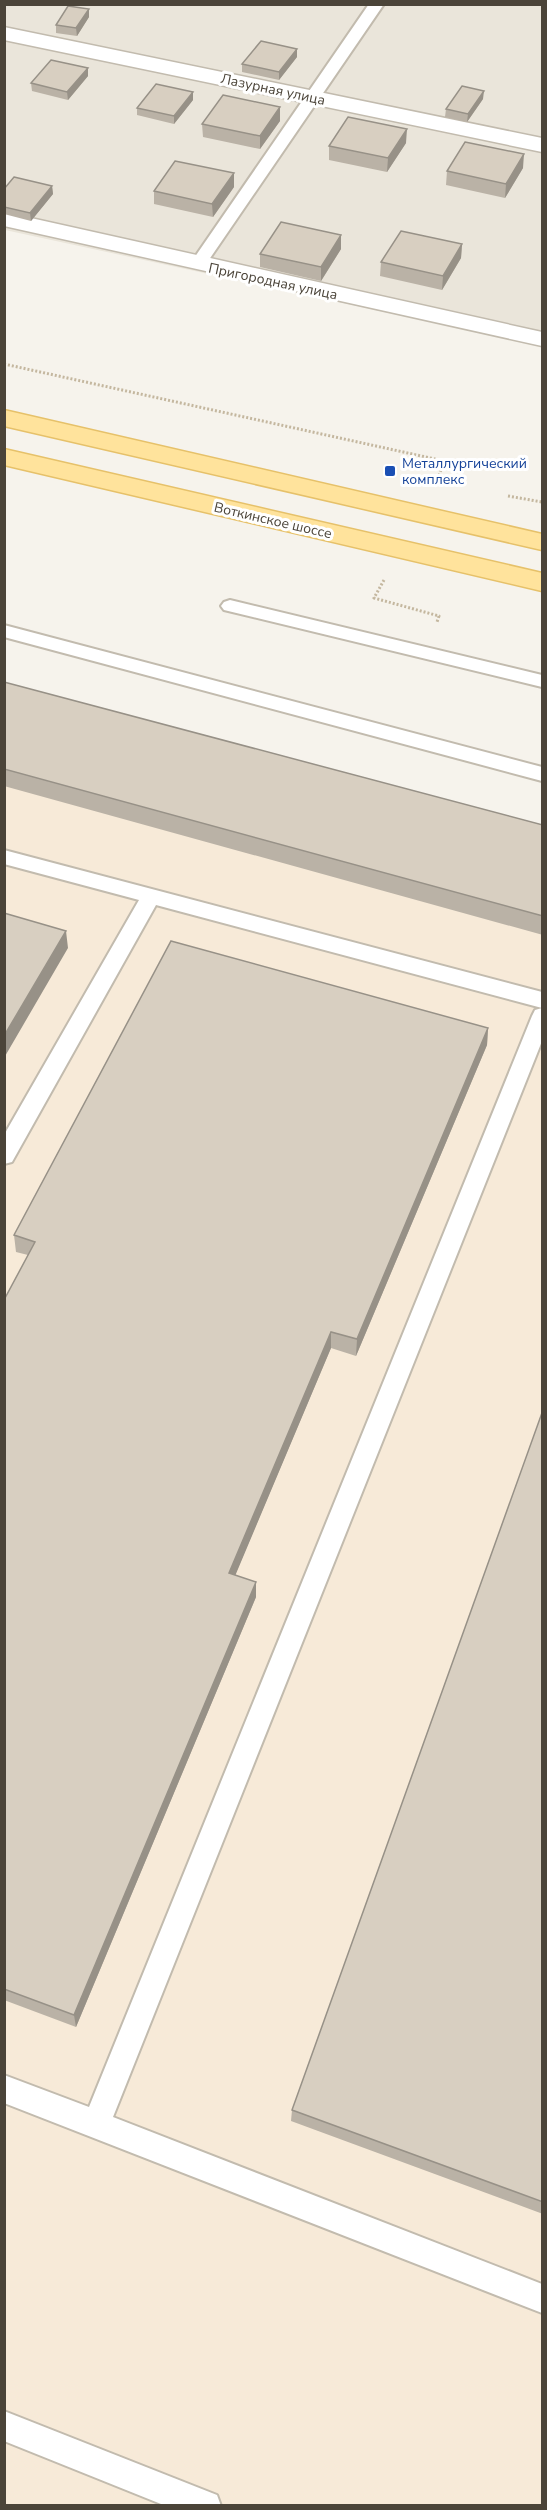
<svg xmlns="http://www.w3.org/2000/svg" width="547" height="2510" font-family="'Nunito Sans',sans-serif">
	<style>
		.residential { fill: #eae5da }
		.commercial { fill: #f7ead8 }
		.lines { fill: none; stroke-linecap: round; stroke-linejoin: round }
		.service-casing { stroke: #c2bbae; stroke-width: 4 }
		.minor-casing { stroke: #c2bbae; stroke-width: 3 }
		.primary-casing { stroke: #e6c16a; stroke-width: 3 }
		.path { stroke: #c4b79f; stroke-width: 3; stroke-dasharray: 2 2; stroke-linecap: butt }
		.service { fill: #fff; fill-rule: evenodd }
		.minor { fill: #fff; fill-rule: evenodd }
		.primary { fill: #ffe39c; fill-rule: evenodd }
		.wall { fill: #bab2a6 }
		.shaded-wall { fill: #979187 }
		.building { fill: #d8cfc1; stroke: #979187; stroke-width: 1.5 }
		.transit-dot { fill: #1a4fb4; stroke: #fff; stroke-width: 2 }
		.labels { text-anchor: middle; stroke-width: 6; stroke-linejoin: round; paint-order: stroke }
		.far-street-label { font-size: 14px; fill: #4b4439; stroke: #fff }
		.far-transit-label { font-size: 14px; fill: #164399; stroke: #fff; text-anchor: start }
	</style>
	<rect width="100%" height="100%" fill="#f6f3ec"/>
	<!-- residential -->
	<path class="residential" d="M5 5H542V346L5 230Z"/>
	<!-- commercial -->
	<path class="commercial" d="M4 689 542 833V2505H5Z"/>
	<g class="lines">
		<defs>
			<path id="service" d="M369 4H384L204 267H192L190 264Z
				M230 600 542 675V687L224 610 221 606 224 602Z
				M4 625 542 767V781L4 637Z
				M4 850 542 992V1008L156 905 12 1162 4 1164V1135L139 900 4 864Z
				M542 1008V1041L113 2117 542 2284V2313L4 2103V2075L89 2107 532 1016 535 1010Z
				M4 2411 217 2495 221 2506H166L4 2441Z"/>
			<path id="minor" d="M4 27 542 138V152L4 40Z
				M4 212 542 332V346L4 226Z"/>
			<path id="primary" d="M4 410 542 534V550L4 426Z
				M4 449 542 573V591L4 465Z"/>
		</defs>
		<!-- service casing -->
		<use href="#service" class="service-casing"/>
		<!-- minor casing -->
		<use href="#minor" class="minor-casing"/>
		<!-- primary casing -->
		<use href="#primary" class="primary-casing"/>
		<!-- path -->
		<path class="path" d="M4 364 444 461 436 484
			M508 496 542 502
			M384 580 374 598 439 616 437 622"/>
		<!-- service -->
		<use href="#service" class="service"/>
		<!-- minor -->
		<use href="#minor" class="minor"/>
		<!-- primary -->
		<use href="#primary" class="primary"/>
	</g>
	<!-- wall -->
	<path class="wall" d="M89 9V17L77 36 56 33V25Z
		M297 57 279 80 242 72V64Z
		M88 68V76L68 100 32 91 31 83Z
		M483 99 467 122 445 117 446 109Z
		M193 100 174 124 137 115V108Z
		M280 121 260 149 203 137 202 124Z
		M406 143 387 172 329 160V146Z
		M523 168 505 198 446 185 447 171Z
		M52 186 53 194 31 221 4 214V189Z
		M234 187 213 217 154 204V191Z
		M341 235V249L321 281 260 267V254Z
		M462 244 461 258 442 290 380 276 381 262Z
		M4 682 543 825V935L4 786Z
		M488 1028 487 1045 356 1356 331 1348 235 1575 256 1597 76 2027 4 2000V1300L28 1255 16 1252 14 1235Z
		M543 1410V2214L291 2121 292 2110Z"/>
	<!-- shaded-wall -->
	<path class="shaded-wall" d="M89 9V17L77 36 76 28Z
		M297 49V57L279 80V72Z
		M88 68V76L68 100 67 92Z
		M484 91 483 99 467 122 468 114Z
		M193 92V100L174 124V116Z
		M280 107V121L260 149V136Z
		M407 129 406 143 387 172 388 158Z
		M524 154 523 168 505 198 506 184Z
		M234 173V187L213 217 212 204Z
		M52 186 53 194 31 221 30 213Z
		M341 235V249L321 281V267Z
		M462 244 461 258 442 290 443 276Z
		M66 931 68 948 4 1058V1036Z
		M488 1028 487 1045 356 1356 357 1339Z
		M331 1332V1348L230 1588 229 1573Z
		M256 1582V1597L76 2027 74 2015Z"/>
	<!-- building -->
	<path class="building" d="M68 6 89 9 76 28 56 25Z
		M261 41 297 49 279 72 242 64Z
		M51 60 88 68 67 92 31 83Z
		M156 84 193 92 174 116 137 108Z
		M462 86 484 91 468 114 446 109Z
		M223 95 280 107 260 136 202 124Z
		M348 117 407 129 388 158 329 146Z
		M465 142 524 154 506 184 447 171Z
		M175 161 234 173 212 204 154 191Z
		M14 177 52 186 30 213 4 207V189Z
		M281 222 341 235 321 267 260 254Z
		M401 231 462 244 443 276 381 262Z
		M4 682 543 825V916L4 769Z
		M4 913 66 931 4 1036Z
		M171 941 488 1028 357 1339 331 1332 229 1573 256 1582 74 2015 4 1989V1300L35 1242 14 1235Z
		M543 1410V2202L292 2110Z"/>
	<!-- markers -->
	<rect class="transit-dot" x="384" y="465" width="12" height="12" rx="3"/>
	<g class="labels">
		<!-- far-street labels -->
		<g class="far-street-label">
			<text transform="translate(273 89) rotate(12)" y="5">Лазурная улица</text>
			<text transform="translate(273 281) rotate(12)" y="5">Пригородная улица</text>
			<text transform="translate(273 520) rotate(13)" y="5">Воткинское шоссе</text>
		</g>
		<!-- far-transit labels -->
		<g class="far-transit-label">
			<text x="402" y="468">Металлургический<tspan x="402" dy="16">комплекс</tspan></text>
		</g>
	</g>
	<!-- border -->
	<rect width="547" height="2510" fill="none" stroke="#4b4439" stroke-width="12"/>
</svg>
